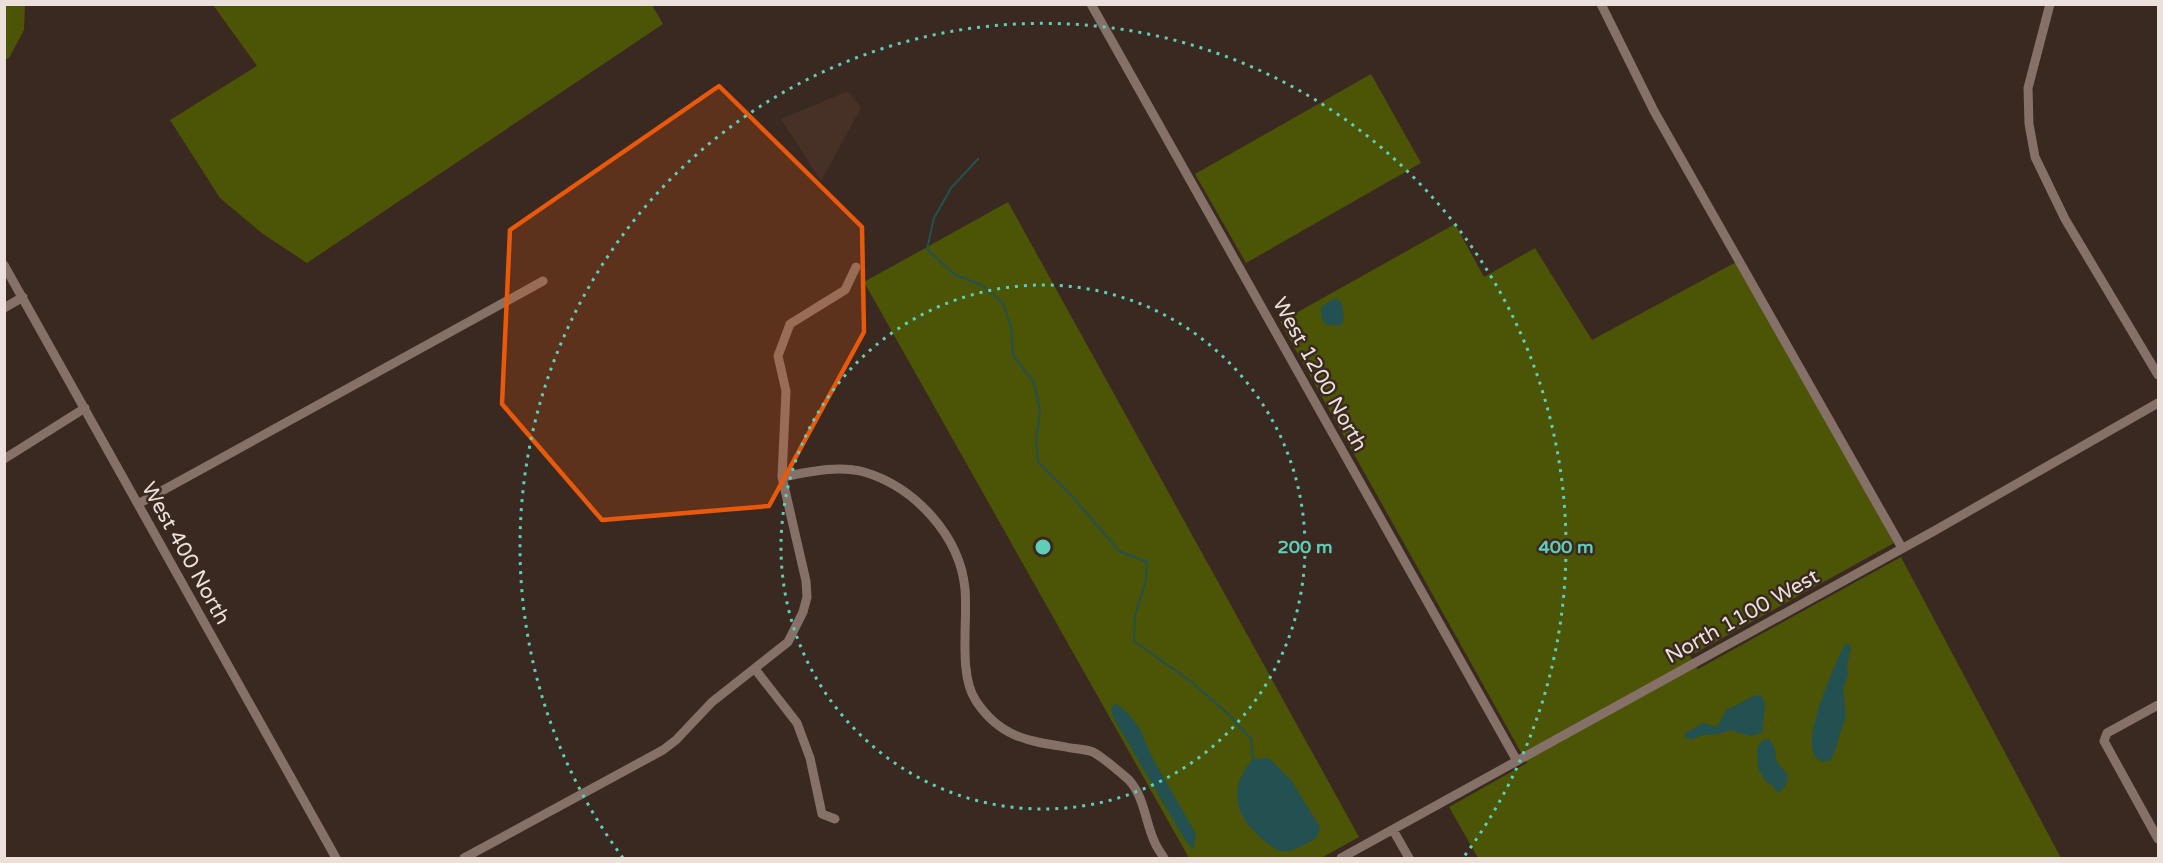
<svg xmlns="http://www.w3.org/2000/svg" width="2163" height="863" font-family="'Varela Round',sans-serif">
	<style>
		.built { fill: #473126 }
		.green { fill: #4c5405 }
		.water { fill: #235152 }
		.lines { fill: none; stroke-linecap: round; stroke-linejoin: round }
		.stream { stroke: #235152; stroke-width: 2 }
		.minor { stroke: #857168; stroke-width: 9 }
		.marked { fill: #e8590c; fill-opacity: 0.2; stroke: #e8590c; stroke-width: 4.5; stroke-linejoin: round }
		.ring { fill: none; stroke: #5eceb8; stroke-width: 3; stroke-dasharray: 3 6 }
		.labels { text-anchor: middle; stroke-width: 5; stroke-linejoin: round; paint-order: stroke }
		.street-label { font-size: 21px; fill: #ece0db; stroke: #3a2921 }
		.centre { fill: #5eceb8; stroke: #3a2921; stroke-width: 3 }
		.ring-label { font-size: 18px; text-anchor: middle; font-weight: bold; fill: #5eceb8; stroke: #3a2921; stroke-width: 5; stroke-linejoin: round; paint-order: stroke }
	</style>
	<rect width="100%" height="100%" fill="#3a2921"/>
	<!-- built -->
	<path class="built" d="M848 91 861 108 821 181 781 119Z"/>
	<!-- green -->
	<path class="green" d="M4 5H25L24 30 9 58 5 60Z
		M652 5 663 24 307 263 263 234 220 198 170 120 257 66 213 5Z
		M1371 74 1421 163 1246 263 1195 174Z
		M1008 202 1359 837 1321 858H1189L864 282Z
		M1455 224 1484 277 1535 248 1592 340 1738 261 1894 543 1690 656 1698 669 1901 557 2061 858H1478L1449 807 1527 763 1280 322Z"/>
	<!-- water -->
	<path class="water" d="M1335 298 1341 302 1344 317 1342 325C1326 326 1321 326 1321 307Z
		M1845 644H1849L1851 647 1847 666 1848 675 1843 689 1846 716 1833 756 1830 761C1785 769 1838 658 1845 644Z
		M1761 695 1765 704 1762 733 1750 736 1730 730C1714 738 1707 731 1691 740L1685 737 1684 734 1703 723 1717 727 1727 709C1740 706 1748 695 1761 695Z
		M1115 703 1128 713 1140 729 1152 757 1196 834 1193 850 1185 840 1114 719 1111 709Z
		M1769 739 1774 746 1777 762 1788 775 1786 785 1780 792 1776 791 1771 784 1766 782 1758 768 1757 748 1763 740Z
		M1269 758 1291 780 1320 827 1317 837C1308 843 1293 853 1282 851 1273 849 1265 842 1259 836 1233 813 1229 786 1253 759Z"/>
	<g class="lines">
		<!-- stream -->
		<path class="stream" d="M978 159 951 188 934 218 927 249 955 275 982 285 1003 303 1011 328 1013 355 1034 383 1040 410 1036 441 1038 462 1071 495 1119 551 1147 562 1146 580 1135 616 1134 641 1193 683 1229 715 1251 739 1253 759"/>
		<!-- minor -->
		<path class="minor" d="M1091 4 1517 761
			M1601 4 1654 111 1902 548
			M2050 4 2028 88 2029 124 2035 157 2065 219 2158 375
			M4 265 336 858
			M4 308 23 297
			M4 459 85 408
			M782 477C809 472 837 465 864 472 915 487 960 536 965 589 968 622 958 674 976 701 1000 737 1027 741 1066 747 1074 749 1085 749 1093 752 1102 757 1121 773 1129 780 1145 798 1145 822 1155 843 1157 848 1161 853 1164 858
			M138 504 543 281
			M755 669 797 723 810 758 822 814 835 819
			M2158 705 2107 733 2104 741 2158 839
			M1393 830 1409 858
			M464 858 663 750 676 740 712 702 788 642 803 612 807 597 806 581 782 477 786 391 778 356 790 324 845 290 856 267
			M1341 858 1934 531 2158 403"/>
	</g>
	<!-- marked area -->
	<path class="marked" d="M719 86 862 227 864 332 769 506 602 520 502 404 510 230Z"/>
	<!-- distance rings -->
	<g class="ring">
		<circle cx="1043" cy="547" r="262"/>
		<path d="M623 858A523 523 0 1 1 1463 858"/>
	</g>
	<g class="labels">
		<!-- street labels -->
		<g class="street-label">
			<text transform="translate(1320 374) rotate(61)" y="7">West 1200 North</text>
			<text transform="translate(186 553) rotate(61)" y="7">West 400 North</text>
			<text transform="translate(1742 616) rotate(-29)" y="7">North 1100 West</text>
		</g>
	</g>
	<circle cx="1043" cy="547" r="9" class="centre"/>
	<g class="ring-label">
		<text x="1305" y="553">200 m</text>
		<text x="1566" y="553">400 m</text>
	</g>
	<!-- border -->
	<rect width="2163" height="863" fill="none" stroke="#ece0db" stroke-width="12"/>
</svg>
